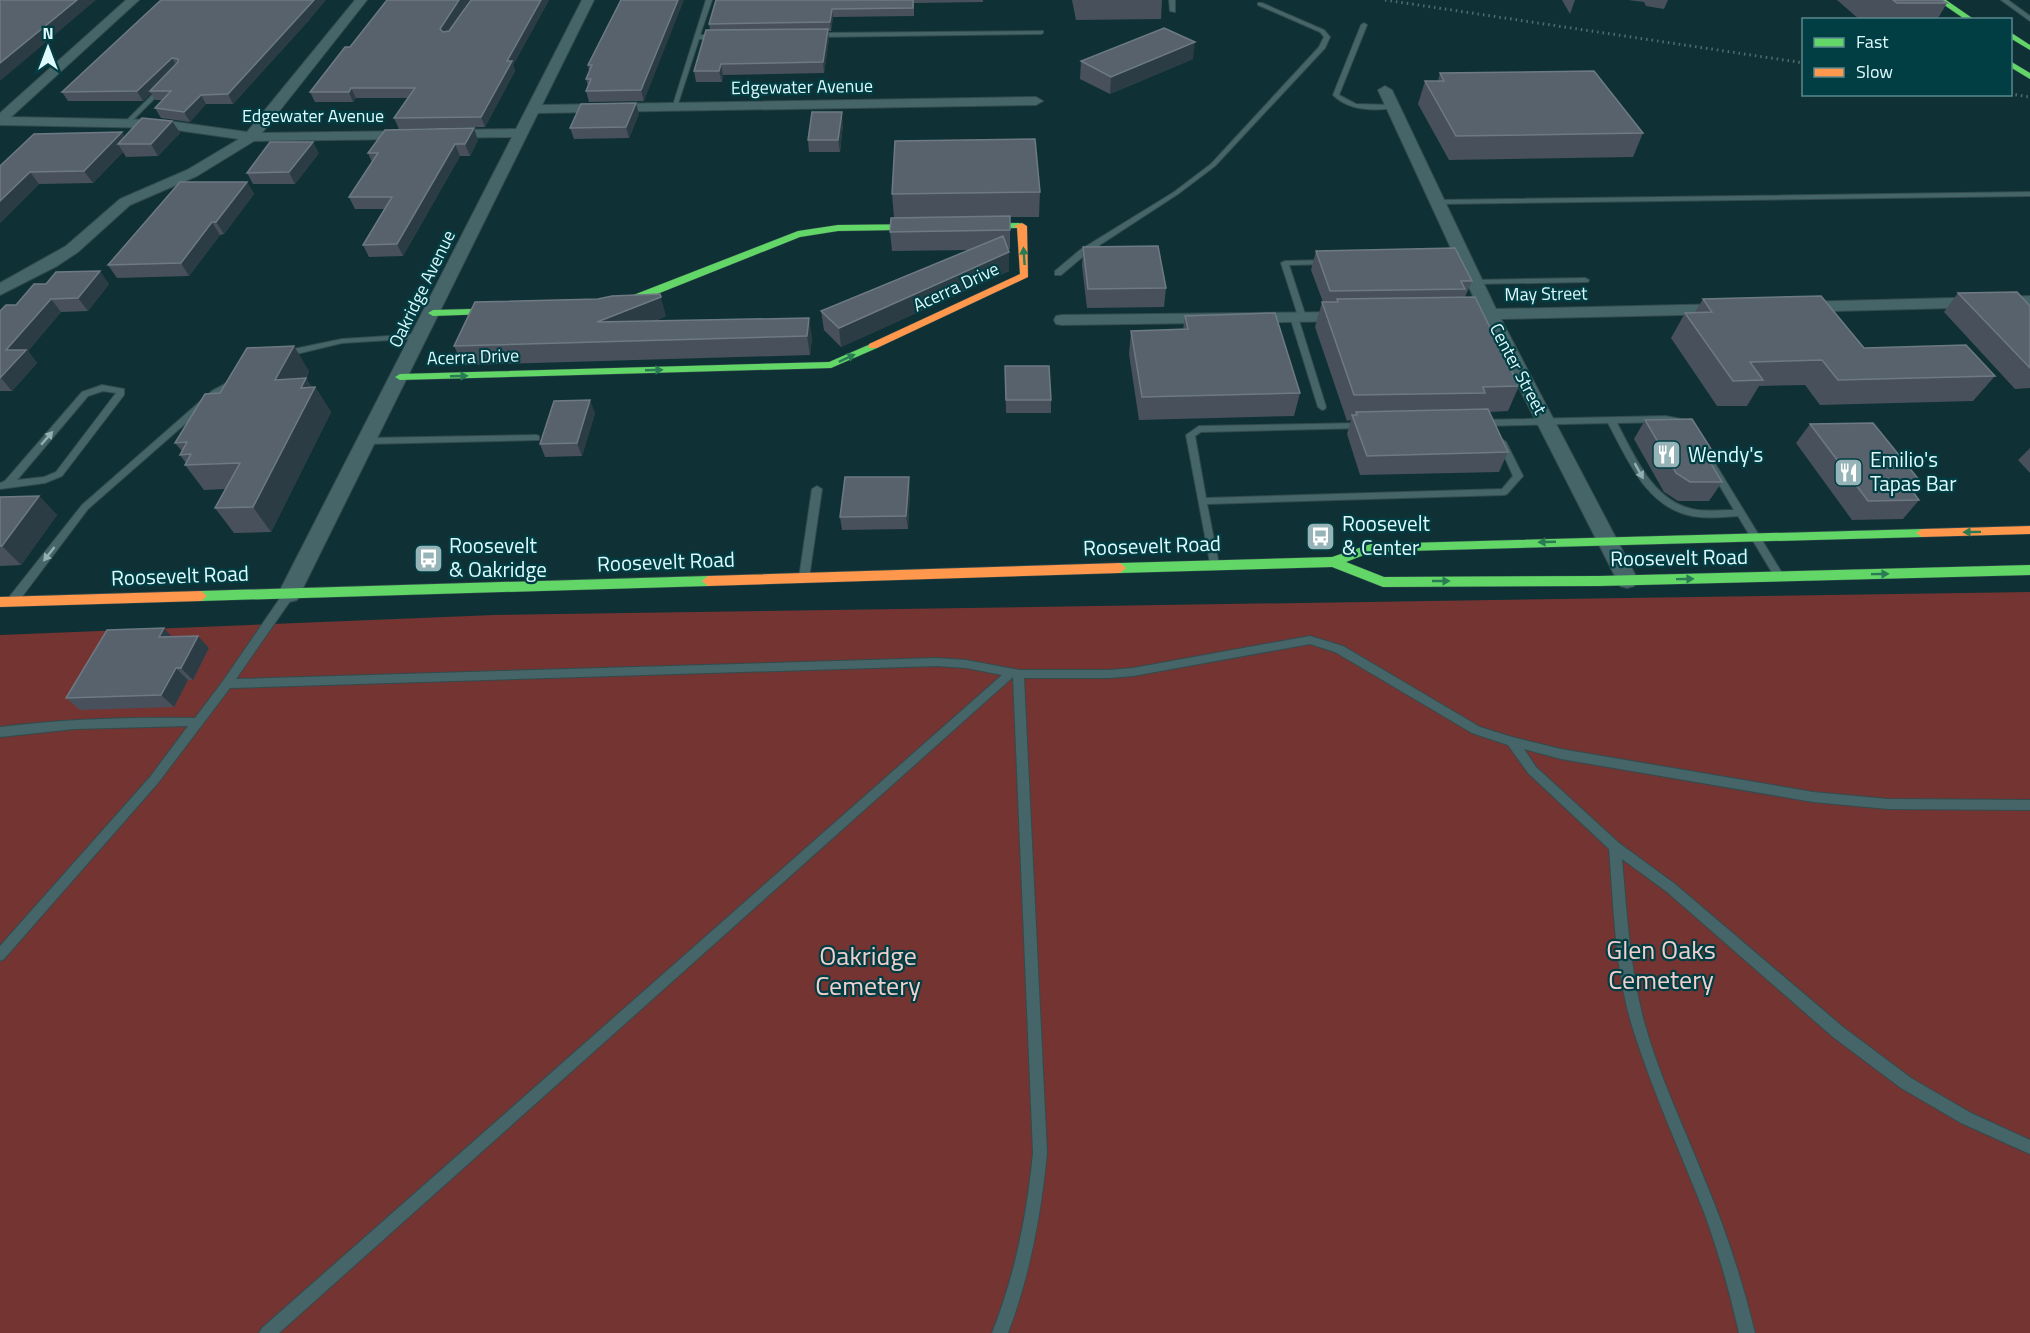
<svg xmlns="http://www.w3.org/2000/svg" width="2030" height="1333" font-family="'Titillium Web',sans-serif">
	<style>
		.green { fill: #743432 }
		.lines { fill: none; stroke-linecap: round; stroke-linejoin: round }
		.lane-casing { stroke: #334b4d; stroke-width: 2 }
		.street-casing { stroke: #334b4d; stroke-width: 2 }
		.fast-casing { stroke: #334b4d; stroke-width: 1 }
		.slow-casing { stroke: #334b4d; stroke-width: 1 }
		.lane { fill: #466568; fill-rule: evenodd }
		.street { fill: #466568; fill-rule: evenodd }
		.fast { fill: #63d668; fill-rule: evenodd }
		.slow { fill: #ff974d; fill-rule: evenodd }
		.rail { stroke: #526c70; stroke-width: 3; stroke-dasharray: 1.5 4; stroke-linecap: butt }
		.wall { fill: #48505b }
		.shaded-wall { fill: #2b3c45 }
		.building { fill: #58626d; stroke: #6d7a83; stroke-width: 1.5 }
		.oneway { fill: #287b52 }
		.oneway2 { fill: #92b0b2 }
		.labels { text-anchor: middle; stroke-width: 4.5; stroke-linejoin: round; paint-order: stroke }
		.far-street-label { font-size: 18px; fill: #defafd; stroke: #003e44 }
		.poi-label { font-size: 21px; fill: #defafd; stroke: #003e44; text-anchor: start }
		.street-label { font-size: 21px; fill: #defafd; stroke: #003e44 }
		.near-park-label { font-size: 26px; fill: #f0cfcc; stroke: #003e44 }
	</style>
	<rect width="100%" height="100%" fill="#0f3135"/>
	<!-- green -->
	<path class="green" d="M2030 592V1333H0V635L494 615Z"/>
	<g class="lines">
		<defs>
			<path id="lane" d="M706 0H712L700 35H717L720 37 717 39H699L677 107 672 108Z
				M1169 0H1175V12L1170 11Z
				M2001 0H2008L2030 16V21Z
				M1258 3H1262L1324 30 1330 37 1325 48 1215 166 1178 194 1086 254 1061 275H1055V271L1080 250 1174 192 1211 164 1319 47 1324 37 1320 32 1258 5Z
				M1364 23 1367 25 1339 95 1356 104 1393 105 1395 106V108C1374 111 1349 111 1333 95L1361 25Z
				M1043 31V33L1041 34 817 37 814 35 817 33Z
				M160 87 165 88 130 123H126V121Z
				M2030 192V196L1438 204 1434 202 1438 200Z
				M1327 260 1331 262 1330 264 1289 265 1306 317 1302 319H1299L1281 263 1285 261Z
				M1585 278 1589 280 1588 282 1475 284 1471 282 1475 280Z
				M1291 315H1294L1298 317 1326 407 1325 409 1322 410 1318 407 1290 317Z
				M420 334H423V338L342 343 284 357 280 354 284 351 342 339Z
				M234 379 237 380V384L218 395 88 509 18 602H10L9 599 10 596 82 505 212 391Z
				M102 385 124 389V395L62 476 45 483 0 489V483L5 481 82 392ZM103 391 116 393 56 472 44 477 17 480 88 396Z
				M1666 416 1686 420 1687 422 1683 425 1666 422 1617 423C1634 455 1652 500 1692 509 1705 512 1720 510 1734 510L1698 449 1702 446 1705 447 1782 573 1784 576 1782 579H1776L1738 516C1723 517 1707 519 1692 516 1646 507 1628 460 1608 423L1480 426 1476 423 1480 420Z
				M1362 423 1365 424V428L1201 432 1195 436 1206 498 1502 489 1513 476 1498 442 1502 439 1506 442 1523 476 1507 494 1504 495 1207 504 1219 565 1214 569 1211 568 1186 435 1199 426Z
				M536 435 539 436V440L366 444 362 441 366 438Z
				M817 486 822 489 809 578 804 582 799 578 812 489Z
				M289 590 293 591 294 594 293 597 236 679 936 658 966 660 1019 670H1109L1133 668 1310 636 1343 646 1480 727 1512 737 1561 749 1813 792 1888 799 2030 800V810L1888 809 1813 802 1561 759 1524 749 1536 767 1619 843 1675 884 1843 1027 1911 1078 1971 1113 2030 1140V1154L1961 1123 1901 1088 1833 1037 1667 892 1622 859C1627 915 1630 971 1645 1025 1660 1078 1684 1127 1704 1178 1725 1228 1742 1279 1755 1333H1739C1730 1293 1719 1254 1705 1215 1681 1153 1653 1093 1633 1029 1615 972 1614 909 1609 849L1528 773 1508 745 1472 733 1335 652 1310 644 1133 676 1109 678H1024L1047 1153C1041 1215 1030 1275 1008 1333H992C1015 1275 1027 1215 1033 1153L1013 677 279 1333H259L262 1328 1002 675 966 668 936 666 230 688 158 783 4 959 0 961V946L150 777 188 726 74 729 0 737V727C65 719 130 717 195 718L223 681 285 591Z"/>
			<path id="street" d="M126 0H139L11 117 162 120 247 132 355 0H367L262 133 410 131 417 135 410 139 254 141 197 176 130 205 78 252 57 266 0 295V283L66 246 120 199 187 170 239 139 162 128 0 125V113Z
				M582 0H594L542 105 1036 97 1043 101 1036 105 538 113 300 594 297 600 289 602 281 600 278 594 512 137 446 138 439 134 446 130 516 129Z
				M1385 86 1392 90 1496 309 1726 304 1734 309 1726 314 1501 319 1638 580 1634 586 1627 588 1620 586 1484 319 1453 320 1445 315 1453 310 1479 309 1378 90Z
				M2030 296V306L1798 312 1790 307 1798 302Z
				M1348 312 1354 313 1356 317 1354 321 1062 325 1056 324 1054 320 1056 316 1062 315Z"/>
			<path id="fast" d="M1937 0H1946L1975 20H1966Z
				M2010 32 2030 45V50L2010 38Z
				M2010 61 2030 73V79L2010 67Z
				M1019 223 1022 224V228L838 231 800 237 627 306 605 311 600 308 798 231 838 225Z
				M513 308 517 309V313L433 316 428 313 433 310Z
				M873 343 878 346 877 348 831 368 400 380 395 377 400 374 829 362Z
				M1922 529 1928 533 1922 537 1372 552 1346 562 1384 577 1599 576 2030 565V575L1599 586 1383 587 1332 567 1120 573 1114 568 1120 563 1332 557 1371 544Z
				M708 576 714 581 708 586 201 601 195 596 201 591Z"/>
			<path id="slow" d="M1022 223 1027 226 1028 277 877 348H869V344L1020 274 1017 228 1014 226Z
				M2030 526V534L1922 537 1916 533 1922 529Z
				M1120 563 1126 568 1120 573 708 586 702 581 708 576Z
				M201 591 207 596 201 601 0 607V597Z"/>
		</defs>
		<!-- lane casing -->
		<use href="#lane" class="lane-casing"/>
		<!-- street casing -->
		<use href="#street" class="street-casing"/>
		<!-- fast casing -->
		<use href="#fast" class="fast-casing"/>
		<!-- slow casing -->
		<use href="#slow" class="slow-casing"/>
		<!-- lane -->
		<use href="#lane" class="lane"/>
		<!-- street -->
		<use href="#street" class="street"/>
		<!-- fast -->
		<use href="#fast" class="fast"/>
		<!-- slow -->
		<use href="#slow" class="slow"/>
		<!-- rail -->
		<path class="rail" d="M1385 0 1804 63
			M2010 94 2030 97"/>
	</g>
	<!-- wall -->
	<path class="wall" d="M161 0 310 19 233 104H206L190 122 161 118 155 108 163 100H155L151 93 143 101H68L62 92Z
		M469 0 449 31 471 0H549L513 65 515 71 485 127 399 129 394 118 408 98H356L353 102H315L310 92 350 47Z
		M621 0 644 101 589 102 586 91 588 86 586 79 589 71 588 65Z
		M716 0H983V2L914 3V16L833 17 831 31H828L829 39 824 73 723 75 722 82H696L694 71 710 30 709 24Z
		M1072 0H1162L1161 19 1076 20Z
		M1562 0H1575L1570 14Z
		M1628 0H1668L1664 9 1646 6 1644 2Z
		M1837 0H1942L1947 3 1937 20H1860Z
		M1193 59 1110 94 1080 79 1081 61Z
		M1440 73 1643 133 1633 157 1449 160 1418 104 1425 81H1438Z
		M639 114 629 138 574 139 570 128Z
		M172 121 180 133 158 156 126 157 123 152 93 183 39 184 0 223V166L125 136Z
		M843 124 840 152H809L808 140Z
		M478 140 470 156H460L403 256 369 257 363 245 384 209H355L349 197 372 162 368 153Z
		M319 153 295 184H253L247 173Z
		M247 182 254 194 224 234 220 235 189 276 117 278 108 265Z
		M1040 192 1039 217H1010V249H1008L1009 252V271L841 347 824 330 821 311 970 250 892 251 890 232 894 218 892 194Z
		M1083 247 1166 288 1164 307 1087 308 1082 266Z
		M1316 251 1472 281 1465 297 1519 386 1508 411 1489 412 1508 452 1499 472 1360 475 1347 434 1351 420 1347 421 1315 327 1322 302H1323L1311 270Z
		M109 284 88 311 61 312 28 351 37 363 12 391H0V311L16 305Z
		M1958 293 2030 306V388L2015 389 1944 312Z
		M1703 299 1864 348 1995 376 1973 401 1820 405 1805 385 1759 386 1747 406H1717L1671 338 1685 313 1695 312Z
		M666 316 655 321 812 337 810 355 463 365 454 346Z
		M1185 316 1300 393 1294 416 1139 420 1129 354 1131 331 1183 330Z
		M1005 366 1051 400V413H1006Z
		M309 371 306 379 312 387H315L331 412 271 532 234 533 215 508 225 489 204 490 185 465 186 463 180 455 182 451 175 443 220 393Z
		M595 413 582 456 545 457 540 444Z
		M1645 420 1713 452 1708 459 1722 482 1709 501H1678L1664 492 1634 439Z
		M1810 424 1920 481 1912 490 1919 500 1903 519 1852 520 1796 443Z
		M2030 448V473L2018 460Z
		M910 490 908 529 842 530 840 517Z
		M39 496 57 515 21 565 0 566V497Z
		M172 637 209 648 193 680H188L174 707 80 710 66 698Z"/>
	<!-- shaded-wall -->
	<path class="shaded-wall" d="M77 0H96L0 81V63Z
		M314 0H326L310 19 233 104 228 94Z
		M459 0H469L444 38 440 29Z
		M541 0H549L513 65 515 71 485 127 481 117 507 61Z
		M678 0H684L644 101 641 90Z
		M832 9 833 17 831 31 830 22Z
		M828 29 829 39 824 73 823 62Z
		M1195 42 1193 59 1110 94 1111 77Z
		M172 58 177 67 150 91 151 93 143 101 137 91Z
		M721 64 723 75 722 82 719 71Z
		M351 88 356 98 353 102 349 92Z
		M201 95 206 104 190 122 184 112Z
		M636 103 639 114 629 138 626 127Z
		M842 112 843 124 840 152 838 140Z
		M172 121 180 133 158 156 151 144Z
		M474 128 478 140 470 156 465 144Z
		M122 132 130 144H118L123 152 93 183 84 171Z
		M313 142 319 153 295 184 289 172Z
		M455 144 460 156 403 256 397 244Z
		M30 172 39 184 0 223V201Z
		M247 182 254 194 224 234 216 222Z
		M212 222 220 235 189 276 181 263Z
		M1009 252V271L841 347 839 328Z
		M100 271 109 284 88 311 78 298Z
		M660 294 666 316 604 341 597 322Z
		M51 299 61 312 28 351 37 363 12 391 1 378 6 350Z
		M809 318 812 337 810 355 807 336Z
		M294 346 309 371 292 405 275 380Z
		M306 378 314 390 315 387 331 412 271 532 253 507 301 388Z
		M590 400 595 413 582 456 577 443Z
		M909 477 910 490 908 529 906 516Z
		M39 496 57 515 21 565 2 546Z
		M164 628 176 641 159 637Z
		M198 636 209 648 193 680 181 668Z
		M176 668 188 680 174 707 161 695Z"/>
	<!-- building -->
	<path class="building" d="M0 0H77L0 63Z
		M161 0H314L228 94 201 95 184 112 155 108 171 91H150L178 62V59L172 58 137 91 62 92Z
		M387 0H459L440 29 443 32 449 31 471 0H541L507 61H512L481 117 394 118 415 88H351L349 92H310L345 47H350Z
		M621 0H678L641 90 586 91 591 79H586L592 65H588Z
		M716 0H913V8L832 9 830 22 709 24Z
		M1893 0H1942L1947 3H1897Z
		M1164 28 1195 42 1111 77 1081 61Z
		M828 29 823 62 721 64 719 71H694L706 30Z
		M1594 71 1643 133 1456 136 1425 81H1444L1440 73Z
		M636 103 626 127 570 128 581 104Z
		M812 112H842L838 140H808Z
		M142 118 172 121 151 144H118Z
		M474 128 465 144H455L397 244 363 245 392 197H349L378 153H368L385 130Z
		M122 132 84 171 30 172 0 201V166L34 134Z
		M1035 139 1040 192 892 194 895 141Z
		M270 142H313L289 172 247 173Z
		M180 182H247L216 222H212L181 263 108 265Z
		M1010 216V230L890 232 891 218Z
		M1003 236 1009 252 839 328 821 311Z
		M1158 246 1166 288 1088 289 1083 247Z
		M1455 248 1472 281H1461L1465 289 1330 291 1316 251Z
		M100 271 78 298 51 299 6 350H26L0 378V311L6 305H16L34 284H46L56 272Z
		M2017 292 2030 306V368L1958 293Z
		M660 294 661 297 597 322 809 318 807 336 454 346 475 302 598 299 612 296Z
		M1821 296 1864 348 1966 345 1995 376 1838 380 1822 360 1750 362 1763 380 1733 381 1685 313 1712 312 1703 299Z
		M1475 297 1519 386 1483 387 1485 393 1354 395 1322 302H1338L1337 299Z
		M1275 313 1300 393 1142 397 1131 331 1188 329 1185 316Z
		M294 346 275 380 306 378 301 388 315 387 253 507 215 508 240 463 185 465 191 454 180 455 187 442 175 443 205 394 220 393 247 348Z
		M1005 366H1049L1051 400H1006Z
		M590 400 577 443 540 444 554 401Z
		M1488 409 1508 452 1367 456 1352 415H1357L1356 412Z
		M1692 419 1713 452H1704L1722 482H1690L1676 473 1645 420Z
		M1873 423 1920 481H1905L1919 500 1868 501 1810 424Z
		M845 477H909L906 516 840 517Z
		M39 496 2 546H0V497Z
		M164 628 159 637 198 636 181 668H176L161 695 66 698 107 630Z"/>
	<!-- one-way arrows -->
	<defs><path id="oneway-solid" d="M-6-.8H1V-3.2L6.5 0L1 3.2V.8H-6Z" transform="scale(1.5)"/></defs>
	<g class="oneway">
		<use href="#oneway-solid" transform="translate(1024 256) rotate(-94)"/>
		<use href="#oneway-solid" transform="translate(847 358) rotate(-25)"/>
		<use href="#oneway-solid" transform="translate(654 370) rotate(-2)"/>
		<use href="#oneway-solid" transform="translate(459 376) rotate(-2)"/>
		<use href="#oneway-solid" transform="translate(1972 532) rotate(179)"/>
		<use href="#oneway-solid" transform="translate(1547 542) rotate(178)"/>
		<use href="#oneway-solid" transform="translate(1880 574) rotate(-1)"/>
		<use href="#oneway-solid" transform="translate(1685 579) rotate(-1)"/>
		<use href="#oneway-solid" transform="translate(1441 581)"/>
	</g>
	<g class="oneway2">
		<use href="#oneway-solid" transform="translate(47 438) rotate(-49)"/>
		<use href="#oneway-solid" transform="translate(1639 471) rotate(61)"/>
		<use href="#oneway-solid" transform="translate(49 554) rotate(128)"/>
	</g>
	<!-- icons -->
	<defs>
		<symbol id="restaurant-square" viewBox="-11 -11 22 22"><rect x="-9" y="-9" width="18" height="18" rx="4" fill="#96b4b7" stroke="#003e44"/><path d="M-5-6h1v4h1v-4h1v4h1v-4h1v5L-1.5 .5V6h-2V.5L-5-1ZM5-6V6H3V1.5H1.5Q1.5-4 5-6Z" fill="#fff"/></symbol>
		<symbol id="bus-square" viewBox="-11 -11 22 22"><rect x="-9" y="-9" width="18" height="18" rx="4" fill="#96b4b7" stroke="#003e44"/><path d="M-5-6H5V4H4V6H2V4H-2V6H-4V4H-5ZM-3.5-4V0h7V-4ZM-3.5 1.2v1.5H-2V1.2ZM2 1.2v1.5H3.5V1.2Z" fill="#fff"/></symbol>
	</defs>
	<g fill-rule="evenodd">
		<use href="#restaurant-square" x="1650" y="438" width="33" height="33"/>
		<use href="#restaurant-square" x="1832" y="456" width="33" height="33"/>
		<use href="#bus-square" x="1304" y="520" width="33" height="33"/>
		<use href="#bus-square" x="412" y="542" width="33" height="33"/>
	</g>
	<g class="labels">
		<!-- far-street labels -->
		<g class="far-street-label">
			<text transform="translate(802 87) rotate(-1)" y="6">Edgewater Avenue</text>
			<text x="313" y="122">Edgewater Avenue</text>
			<text transform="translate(956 287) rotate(-25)" y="6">Acerra Drive</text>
			<text transform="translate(422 289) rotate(-64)" y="6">Oakridge Avenue</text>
			<text transform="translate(1546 294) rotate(-1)" y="6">May Street</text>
			<text transform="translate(473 357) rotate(-2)" y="6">Acerra Drive</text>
			<text transform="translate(1518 369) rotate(62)" y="6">Center Street</text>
		</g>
		<!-- poi labels -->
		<g class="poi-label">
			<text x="1688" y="462">Wendy's</text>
			<text x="1870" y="467">Emilio's<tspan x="1870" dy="24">Tapas Bar</tspan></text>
			<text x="1342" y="531">Roosevelt<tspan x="1342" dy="24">&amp; Center</tspan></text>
			<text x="449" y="553">Roosevelt<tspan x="449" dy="24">&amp; Oakridge</tspan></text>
		</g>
		<!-- street labels -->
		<g class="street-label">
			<text transform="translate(1152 546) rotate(-2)" y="7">Roosevelt Road</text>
			<text transform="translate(1679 558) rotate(-1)" y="7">Roosevelt Road</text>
			<text transform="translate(666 562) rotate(-2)" y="7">Roosevelt Road</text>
			<text transform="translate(180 576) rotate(-2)" y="7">Roosevelt Road</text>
		</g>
		<!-- near-park labels -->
		<g class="near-park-label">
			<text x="1661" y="959">Glen Oaks<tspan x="1661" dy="30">Cemetery</tspan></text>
			<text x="868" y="965">Oakridge<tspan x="868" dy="30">Cemetery</tspan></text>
		</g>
	</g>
	<!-- legend -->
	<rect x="1802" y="18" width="210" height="78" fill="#003e44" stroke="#59898e" stroke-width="1.5"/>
	<rect x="1814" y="38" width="30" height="9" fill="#63d668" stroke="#59898e" stroke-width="1.5"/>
	<text x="1856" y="48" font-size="18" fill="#defafd">Fast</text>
	<rect x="1814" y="68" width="30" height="9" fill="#ff974d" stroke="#59898e" stroke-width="1.5"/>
	<text x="1856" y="78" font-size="18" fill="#defafd">Slow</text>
	<!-- north arrow -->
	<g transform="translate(48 48)" stroke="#003e44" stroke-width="4.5" paint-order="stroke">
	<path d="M0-4.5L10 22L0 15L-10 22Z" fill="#defafd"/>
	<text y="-9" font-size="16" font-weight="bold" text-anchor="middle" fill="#defafd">N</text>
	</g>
</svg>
